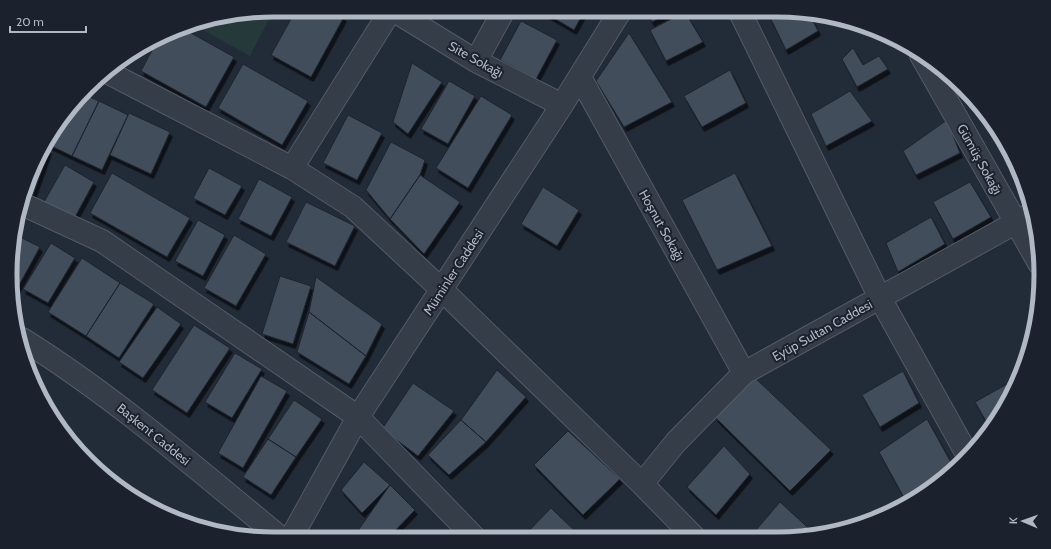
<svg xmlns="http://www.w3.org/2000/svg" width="1051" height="549" font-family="Cabin,sans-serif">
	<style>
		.green { fill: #25383a }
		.building { fill: #434e5c; stroke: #1d242f; filter: url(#shadow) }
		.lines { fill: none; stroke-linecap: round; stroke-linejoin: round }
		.minor-casing { stroke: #535b66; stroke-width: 24 }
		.minor { stroke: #353d48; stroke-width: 22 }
		.labels { text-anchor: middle; stroke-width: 4; stroke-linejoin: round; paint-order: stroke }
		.street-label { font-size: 13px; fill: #b0b8c4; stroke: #1b222d }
		.rim { fill: none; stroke: #b0b8c4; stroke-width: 5 }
	</style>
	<defs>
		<filter id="shadow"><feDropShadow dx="2.5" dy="4.5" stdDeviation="0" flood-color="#0009"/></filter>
	</defs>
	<rect width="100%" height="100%" fill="#222b38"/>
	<!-- green -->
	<path class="green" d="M274 10 250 56 192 24Z"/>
	<!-- building -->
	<path class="building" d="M296 10H331L344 17 311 77 271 55Z
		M540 10H585L574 30Z
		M646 10H675L652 22Z
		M767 11H794L809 13 818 31 786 50Z
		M685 12 703 42 666 61 650 30Z
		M521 21 557 40 536 79 500 60Z
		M182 28 234 57 206 107 141 71 157 41Z
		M629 33 672 102 624 127 596 81Z
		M853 48 863 65 879 56 888 69 857 87 842 59Z
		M412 63 442 82 408 134 393 122Z
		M243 64 308 101 282 145 218 108Z
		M730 70 746 103 702 127 684 96Z
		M449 81 475 96 448 144 421 129Z
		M850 91 872 121 826 146 811 114Z
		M85 95 99 101 72 156 47 144 54 128Z
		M481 96 512 115 468 188 436 168Z
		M99 101 128 115 102 170 72 156Z
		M129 113 170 132 151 174 110 155Z
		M348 115 382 133 357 180 323 163Z
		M947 120 960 153 916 175 903 151Z
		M391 142 425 160 420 175 390 219 366 190Z
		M45 148 49 150 33 195 25 192Z
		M65 165 94 182 74 219 44 202Z
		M209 168 242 186 225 215 193 198Z
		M112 173 190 218 167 257 90 213Z
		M735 173 772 246 717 270 682 200Z
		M420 175 460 202 424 254 390 219Z
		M259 179 292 197 271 236 238 219Z
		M970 182 991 217 953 239 933 202Z
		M543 187 579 210 557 246 521 224Z
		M306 202 355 226 335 266 286 242Z
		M931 217 945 244 898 272 886 243Z
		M198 220 225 235 203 276 175 261Z
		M16 235 40 247 12 298 11 292Z
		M234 235 266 254 236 306 204 288Z
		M51 243 75 258 48 303 23 289Z
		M82 258 120 283 86 336 48 312Z
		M280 276 311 286 293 344 262 334Z
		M316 277 382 324 366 356 309 312Z
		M120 283 154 304 119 358 86 336Z
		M157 307 181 324 143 378 119 362Z
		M309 312 366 356 349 384 297 352Z
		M194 325 230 348 187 413 152 390Z
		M235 353 262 369 232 418 205 402Z
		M497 370 526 397 486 442 461 420Z
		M903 371 919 403 880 427 862 395Z
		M261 376 287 391 243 468 218 453Z
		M753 376 831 450 790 491 715 417Z
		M1018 378 1014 392 990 428 975 402Z
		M413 383 454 411 418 456 382 429Z
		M294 400 322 419 296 457 268 439Z
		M927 419 954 468 924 494 907 503 879 452Z
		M461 420 486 442 449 475 428 455Z
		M568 431 620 479 583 515 534 465Z
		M268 439 296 457 271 495 243 477Z
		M724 446 750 474 716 515 687 487Z
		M364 462 390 485 362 513 341 490Z
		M390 485 415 510 388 538H363L357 532Z
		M780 502 816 535 811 537H750Z
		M551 508 581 537 522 538Z"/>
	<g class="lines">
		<defs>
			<path id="minor" d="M393 10 476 61 562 105
				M739 10 880 298 968 456
				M921 55 1039 263
				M476 61 504 10
				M107 72 292 168 353 207 441 289 642 484 694 537
				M580 77 744 373
				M292 168 391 10
				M20 203 102 241 358 417 475 538
				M22 339C115 397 197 469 281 538
				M642 484 676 442 744 373 1033 213
				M291 538 358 417 562 105 621 10"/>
		</defs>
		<!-- minor casing -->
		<use href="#minor" class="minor-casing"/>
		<!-- minor -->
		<use href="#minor" class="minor"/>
	</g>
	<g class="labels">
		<!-- street labels -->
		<g class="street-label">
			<text transform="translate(476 59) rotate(29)" y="5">Site Sokağı</text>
			<text transform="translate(980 159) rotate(61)" y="5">Gümüş Sokağı</text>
			<text transform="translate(662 225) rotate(61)" y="5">Hoşnut Sokağı</text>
			<text transform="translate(453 272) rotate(-57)" y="5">Müminler Caddesi</text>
			<text transform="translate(822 330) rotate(-29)" y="5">Eyüp Sultan Caddesi</text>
			<text transform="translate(154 434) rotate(39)" y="5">Başkent Caddesi</text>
		</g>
	</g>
	<!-- crop -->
	<path d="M0 0H1051V549H0ZM274 17H777A257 257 0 0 1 1034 274V275A257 257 0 0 1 777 532H274A257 257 0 0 1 17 275V274A257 257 0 0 1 274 17Z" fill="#1b222d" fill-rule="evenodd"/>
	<path class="rim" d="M274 17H777A257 257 0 0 1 1034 274V275A257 257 0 0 1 777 532H274A257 257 0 0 1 17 275V274A257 257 0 0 1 274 17Z"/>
	<!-- north arrow -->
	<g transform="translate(1023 521) rotate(272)" stroke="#1b222d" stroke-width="3" paint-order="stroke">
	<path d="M0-3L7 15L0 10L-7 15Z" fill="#b0b8c4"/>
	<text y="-6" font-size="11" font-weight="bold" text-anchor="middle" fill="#b0b8c4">K</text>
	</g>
	<!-- scale -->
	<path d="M10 26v6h76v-6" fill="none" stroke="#b0b8c4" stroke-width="2"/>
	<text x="16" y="26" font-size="12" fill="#b0b8c4" stroke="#1b222d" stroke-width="3" paint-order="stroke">20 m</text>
</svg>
